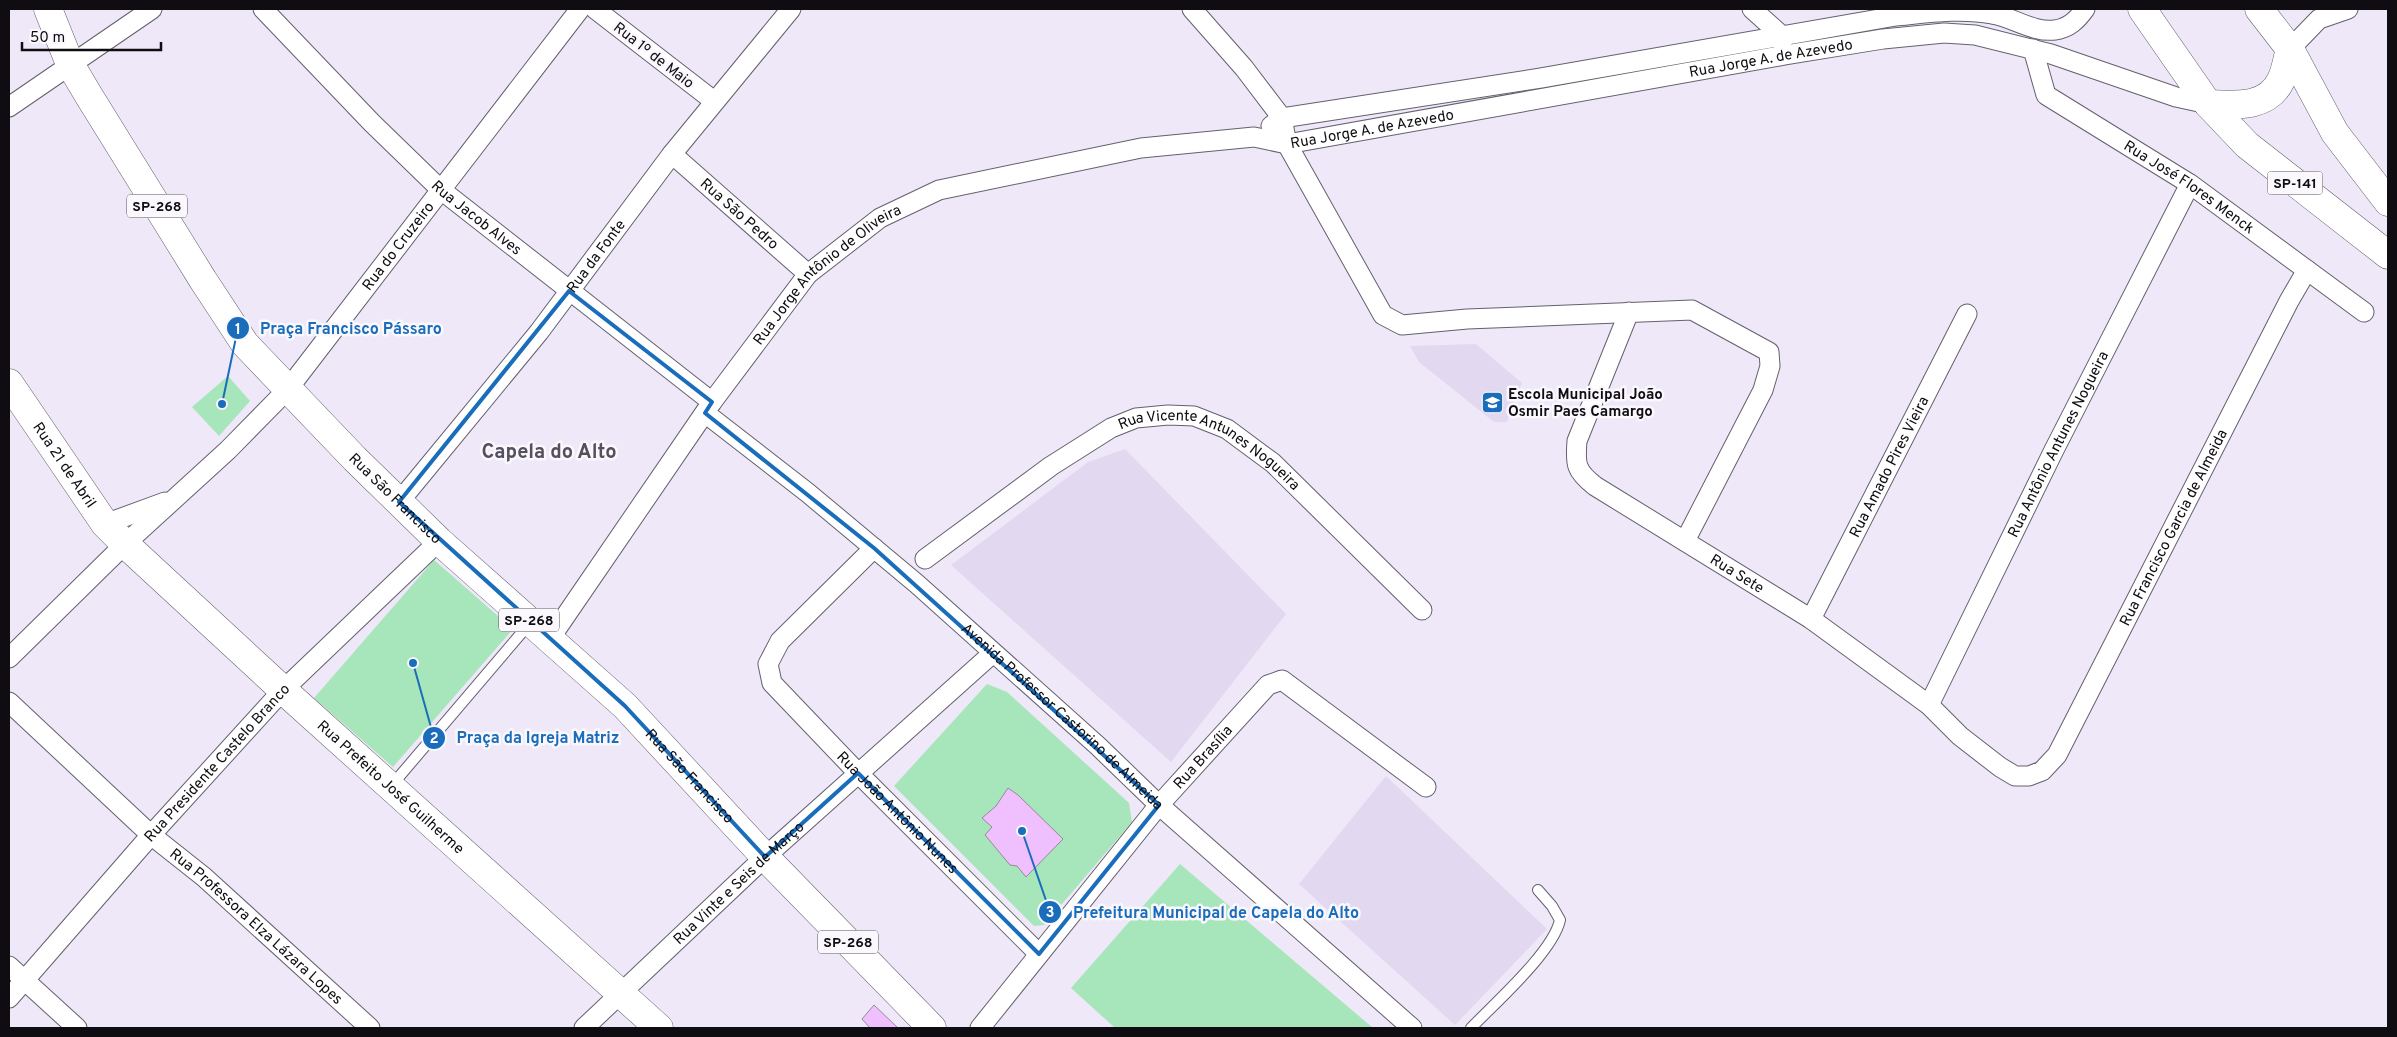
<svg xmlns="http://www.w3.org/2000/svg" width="2397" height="1037" font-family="Overpass,sans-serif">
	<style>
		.built { fill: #e2d9f0 }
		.green { fill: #a7e5ba }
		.building { fill: #f0c0fe; stroke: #938a96 }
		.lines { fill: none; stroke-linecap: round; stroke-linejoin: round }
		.lane-casing { stroke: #65606d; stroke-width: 12 }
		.street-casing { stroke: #65606d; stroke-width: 21 }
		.primary-casing { stroke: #65606d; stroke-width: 29 }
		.lane { stroke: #fff; stroke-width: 10 }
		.street { stroke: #fff; stroke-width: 19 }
		.primary { stroke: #fff; stroke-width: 28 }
		.marked { fill: none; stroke: #196dbb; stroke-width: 4; stroke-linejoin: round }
		.labels { text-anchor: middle; stroke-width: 5; stroke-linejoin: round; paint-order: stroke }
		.shield { fill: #faf7fd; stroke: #565358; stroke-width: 1 }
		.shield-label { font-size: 14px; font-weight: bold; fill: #0f0d12 }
		.street-label { font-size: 15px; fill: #0f0d12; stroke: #faf7fd }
		.poi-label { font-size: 15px; font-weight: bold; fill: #0f0d12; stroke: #faf7fd; text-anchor: start }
		.district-label { font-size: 20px; font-weight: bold; fill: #55505d; stroke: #faf7fd }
		.leader { fill: none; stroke: #196dbb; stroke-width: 2 }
		.callout-dot { fill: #196dbb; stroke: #faf7fd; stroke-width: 2 }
		.mark-label { font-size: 15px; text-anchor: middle; font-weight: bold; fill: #fff }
		.callout-label { font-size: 16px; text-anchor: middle; font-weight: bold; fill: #196dbb; stroke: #faf7fd; stroke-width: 5; stroke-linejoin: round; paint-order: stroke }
	</style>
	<rect width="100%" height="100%" fill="#eee8f8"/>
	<!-- built -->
	<path class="built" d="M1476 344 1522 383 1507 422H1494L1419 362 1410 346Z
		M1125 449 1286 614 1171 762 951 565 1088 462Z
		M1386 776 1547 929 1455 1025 1299 884Z"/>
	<!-- green -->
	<path class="green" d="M228 376 250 401 219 436 192 407Z
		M434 560 513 629 393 767 314 698Z
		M987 684 1007 692 1129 803 1132 822 1044 925 1034 926 894 786Z
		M1180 864 1373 1028H1115L1071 988Z"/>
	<!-- building -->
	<path class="building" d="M1008 788 1018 795 1063 839 1026 877 1017 866 1010 865 985 835 992 827 982 818 996 806Z
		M874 1005 898 1028H870L862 1019Z"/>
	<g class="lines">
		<defs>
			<path id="lane" d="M392 785 530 623
				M1471 1028C1495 1003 1553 952 1560 920L1552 906 1538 890"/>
			<g id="street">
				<path id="s1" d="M263 9 372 123 440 189 712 402"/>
				<path d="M595 9 714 101"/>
				<path d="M1192 9 1244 68 1282 118 1287 144 1383 315 1402 325 1467 319 1692 310 1769 352 1770 366 1763 390 1685 541"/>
				<path d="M1752 9 1781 35 1782 42"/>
				<path id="s2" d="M2033 49 2046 95 2190 184 2364 312"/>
				<path d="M2290 49 2319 19 2348 9"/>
				<path d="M9 107 152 9"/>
				<path d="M1271 126 1282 118 1541 78 1896 16C1927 13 1961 8 1992 14 2013 17 2033 33 2055 30 2069 28 2077 20 2085 9"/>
				<path id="s3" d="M672 154 808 274"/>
				<path id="s4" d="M1629 312 1577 441C1575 465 1576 471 1595 486L1811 619 1929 705 1960 736 2000 767 2015 776H2029L2042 771 2057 755 2289 301 2307 270"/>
				<path id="s5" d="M705 413 808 493 917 584 1098 746 1159 805 1412 1028"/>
				<path id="s6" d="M399 502 539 332 672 154 791 9"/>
				<path d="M105 524 165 502"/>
				<path id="s7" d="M874 548 780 641 768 664 772 683 858 773 1039 954"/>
				<path id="s8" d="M925 559 1051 466 1111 428 1136 418 1168 415 1194 416 1227 429 1273 463 1422 610"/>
				<path id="s9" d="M1811 619 1967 314"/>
				<path id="s10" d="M549 640 712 402 808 274 880 218 939 190 1141 148 1254 137 1287 144 1785 55 1883 39 1944 33 1975 35 2051 54 2176 97 2208 104"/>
				<path id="s11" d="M9 658 125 544 228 450 288 389 580 9"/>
				<path id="s12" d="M9 702 151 835 204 877 370 1028"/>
				<path id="s13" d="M1929 705 2054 450 2190 184"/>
				<path d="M9 966 77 1028"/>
				<path id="s14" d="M9 998 151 835 283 690 439 541"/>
				<path id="s15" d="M584 1028 765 857 993 653"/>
				<path id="s16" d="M980 1028 1159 805 1268 685 1282 680 1426 787"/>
			</g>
			<g id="primary">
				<path id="s17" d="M48 9 70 64 89 96 203 280 245 344 355 459 439 541 625 706 765 857 932 1028"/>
				<path d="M2142 9 2208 104 2247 145 2388 255"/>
				<path d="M2259 9 2290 49 2335 133 2388 202"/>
				<path d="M2208 104C2234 105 2268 109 2281 80 2286 70 2287 59 2290 49"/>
				<path id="s18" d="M9 383 105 524 125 544 283 690 659 1028"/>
			</g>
		</defs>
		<!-- lane casing -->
		<use href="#lane" class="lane-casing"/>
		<!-- street casing -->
		<use href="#street" class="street-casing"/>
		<!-- primary casing -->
		<use href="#primary" class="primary-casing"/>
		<!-- lane -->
		<use href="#lane" class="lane"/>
		<!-- street -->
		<use href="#street" class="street"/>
		<!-- primary -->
		<use href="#primary" class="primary"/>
	</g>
	<!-- marked area -->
	<path class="marked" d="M569 291 712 402 705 413 874 548 1159 805 1039 954 858 773 765 857 625 706 399 502Z"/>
	<!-- icons -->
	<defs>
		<symbol id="school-square" viewBox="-11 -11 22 22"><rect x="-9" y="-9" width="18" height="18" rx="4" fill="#196dbb" stroke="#faf7fd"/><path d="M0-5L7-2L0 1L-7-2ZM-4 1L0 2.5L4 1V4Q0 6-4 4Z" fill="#fff"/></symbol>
	</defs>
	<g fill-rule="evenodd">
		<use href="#school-square" x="1480" y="390" width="25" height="25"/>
	</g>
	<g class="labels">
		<!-- shield labels -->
		<g class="shield">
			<rect x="2267.5" y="171.5" width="55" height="23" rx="4"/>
			<rect x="127" y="194.5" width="60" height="23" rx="4"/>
			<rect x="499" y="608.5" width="60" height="23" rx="4"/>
			<rect x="818" y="930.5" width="60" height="23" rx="4"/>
		</g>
		<g class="shield-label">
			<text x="2295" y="188">SP-141</text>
			<text x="157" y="211">SP-268</text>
			<text x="529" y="625">SP-268</text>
			<text x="848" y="947">SP-268</text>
		</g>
		<!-- street labels -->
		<g class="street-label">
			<text transform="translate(654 55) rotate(38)" y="5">Rua 1º de Maio</text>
			<text dy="5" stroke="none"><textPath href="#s10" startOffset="1450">Rua Jorge A. de Azevedo</textPath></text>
			<text dy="5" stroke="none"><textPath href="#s10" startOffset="1045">Rua Jorge A. de Azevedo</textPath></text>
			<text dy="5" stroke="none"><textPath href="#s2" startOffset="218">Rua José Flores Menck</textPath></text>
			<text dy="5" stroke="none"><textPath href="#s3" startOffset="90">Rua São Pedro</textPath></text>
			<text dy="5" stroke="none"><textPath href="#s1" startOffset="299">Rua Jacob Alves</textPath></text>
			<text dy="5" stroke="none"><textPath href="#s11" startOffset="568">Rua do Cruzeiro</textPath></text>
			<text dy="5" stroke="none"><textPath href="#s6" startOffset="315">Rua da Fonte</textPath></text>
			<text dy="5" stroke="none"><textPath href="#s10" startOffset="462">Rua Jorge Antônio de Oliveira</textPath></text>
			<text dy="5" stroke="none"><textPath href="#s13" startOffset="291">Rua Antônio Antunes Nogueira</textPath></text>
			<text dy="5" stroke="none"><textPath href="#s8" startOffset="338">Rua Vicente Antunes Nogueira</textPath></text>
			<text dy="5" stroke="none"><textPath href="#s18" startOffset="99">Rua 21 de Abril</textPath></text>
			<text dy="5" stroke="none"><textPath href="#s9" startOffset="171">Rua Amado Pires Vieira</textPath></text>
			<text dy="5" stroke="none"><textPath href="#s17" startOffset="605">Rua São Francisco</textPath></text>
			<text dy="5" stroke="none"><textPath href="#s4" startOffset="1008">Rua Francisco Garcia de Almeida</textPath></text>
			<text dy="5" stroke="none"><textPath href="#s4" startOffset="358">Rua Sete</textPath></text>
			<text dy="5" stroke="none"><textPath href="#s5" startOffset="469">Avenida Professor Castorino de Almeida</textPath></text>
			<text dy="5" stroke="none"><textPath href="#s16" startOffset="351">Rua Brasília</textPath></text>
			<text dy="5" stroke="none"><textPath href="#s14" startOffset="314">Rua Presidente Castelo Branco</textPath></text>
			<text dy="5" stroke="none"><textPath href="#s17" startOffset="1010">Rua São Francisco</textPath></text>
			<text dy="5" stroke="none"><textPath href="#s18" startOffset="559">Rua Prefeito José Guilherme</textPath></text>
			<text dy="5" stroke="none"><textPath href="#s7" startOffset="358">Rua João Antônio Nunes</textPath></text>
			<text dy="5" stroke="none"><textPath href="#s15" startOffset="212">Rua Vinte e Seis de Março</textPath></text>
			<text dy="5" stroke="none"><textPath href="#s12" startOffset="334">Rua Professora Elza Lázara Lopes</textPath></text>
		</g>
		<!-- poi labels -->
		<g class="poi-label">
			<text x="1508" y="399">Escola Municipal João<tspan x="1508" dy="17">Osmir Paes Camargo</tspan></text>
		</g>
		<!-- district labels -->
		<g class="district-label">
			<text x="549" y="458">Capela do Alto</text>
		</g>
	</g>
	<!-- callouts -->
	<path class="leader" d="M222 404L238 328M413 663L434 738M1022 831L1050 912"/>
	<g class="callout-dot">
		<circle cx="222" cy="404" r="5"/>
		<circle cx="413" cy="663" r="5"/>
		<circle cx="1022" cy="831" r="5"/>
		<circle cx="238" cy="328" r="12"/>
		<circle cx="434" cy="738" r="12"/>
		<circle cx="1050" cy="912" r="12"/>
	</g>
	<g class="mark-label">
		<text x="238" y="334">1</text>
		<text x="434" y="743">2</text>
		<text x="1050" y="917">3</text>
	</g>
	<g class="callout-label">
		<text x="351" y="334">Praça Francisco Pássaro</text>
		<text x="538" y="743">Praça da Igreja Matriz</text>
		<text x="1216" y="918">Prefeitura Municipal de Capela do Alto</text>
	</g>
	<!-- border -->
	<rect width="2397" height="1037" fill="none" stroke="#0f0d12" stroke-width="20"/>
	<!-- scale -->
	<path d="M22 42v8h139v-8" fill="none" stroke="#0f0d12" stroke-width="2.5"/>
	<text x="30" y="42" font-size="15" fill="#0f0d12" stroke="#faf7fd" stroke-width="4" paint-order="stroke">50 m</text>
</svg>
